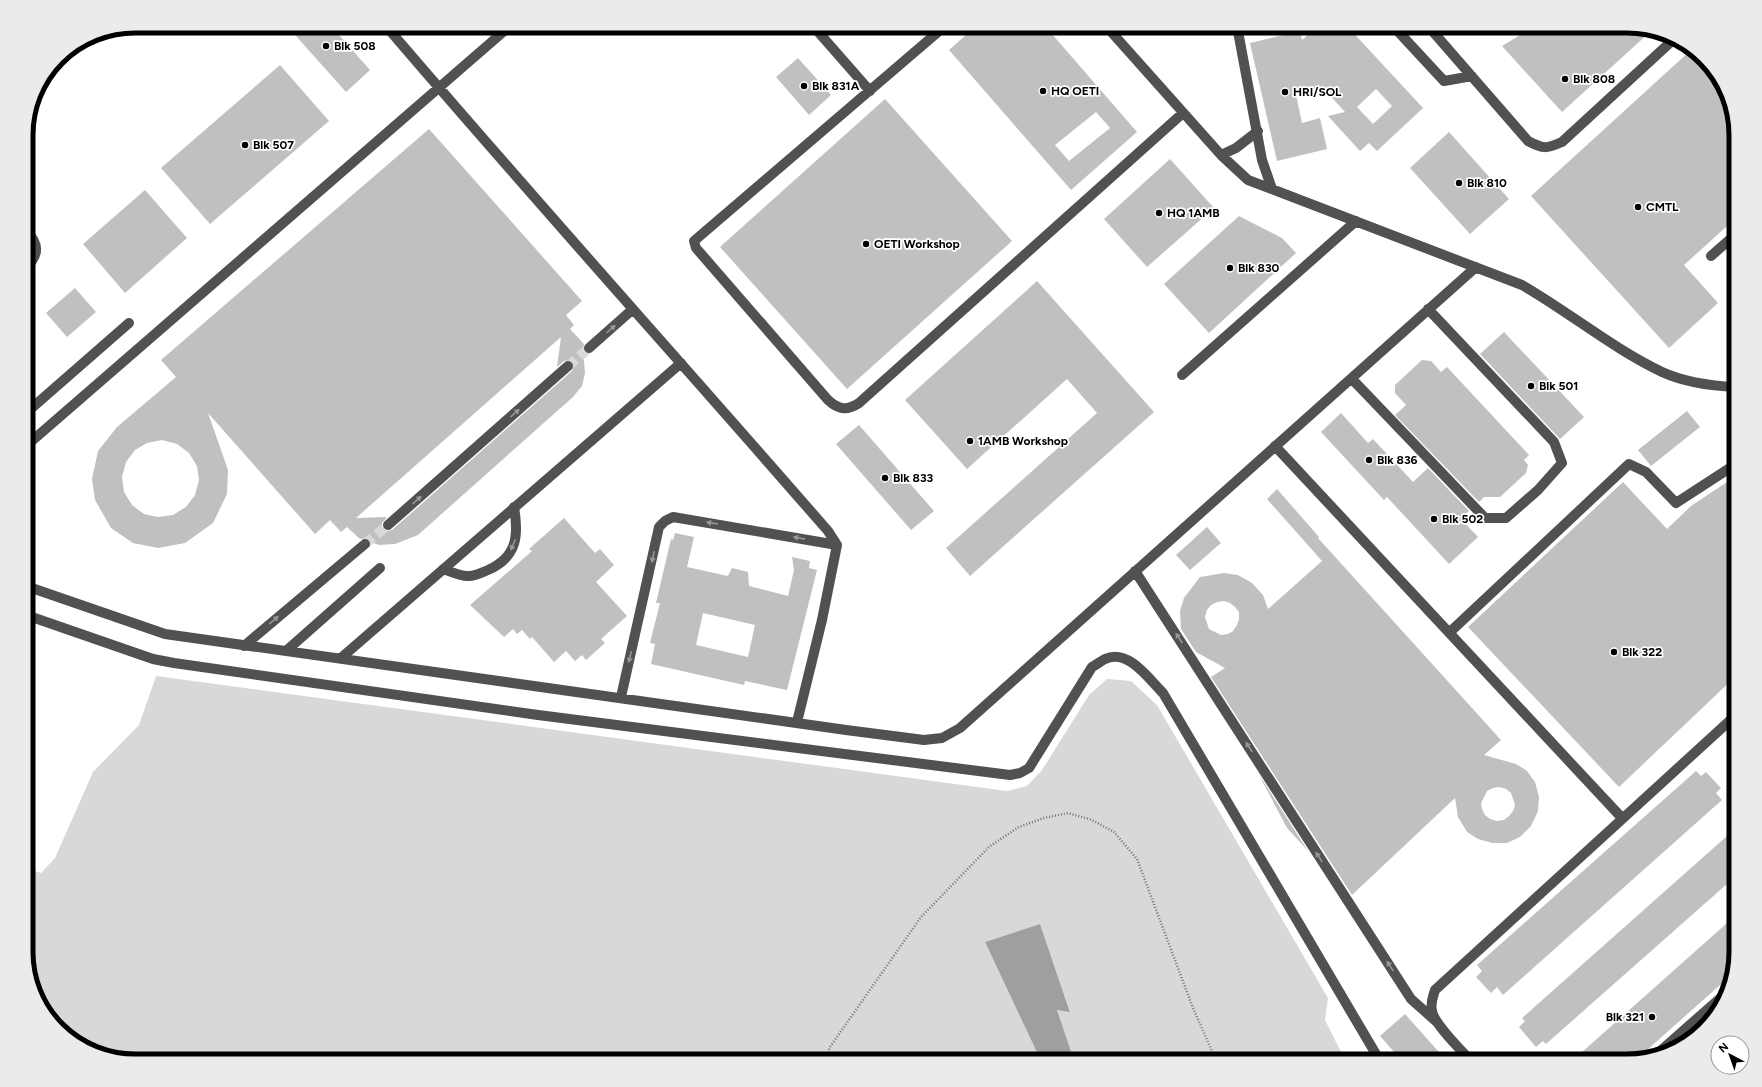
<svg xmlns="http://www.w3.org/2000/svg" width="1762" height="1087" font-family="Figtree,sans-serif">
	<style>
		.green { fill: #d8d8d8 }
		.water { fill: #9f9f9f }
		.building { fill: #c0c0c0; fill-rule: evenodd }
		.lines { fill: none; stroke-linecap: round; stroke-linejoin: round }
		.minor-tunnel { stroke: #d9d9d9; stroke-width: 10; stroke-dasharray: 10 5; stroke-linecap: butt }
		.path { stroke: #737373; stroke-width: 2.5; stroke-dasharray: 1 2; stroke-linecap: butt }
		.minor { stroke: #515151; stroke-width: 10 }
		.oneway { fill: #979797 }
		.poi-dot { fill: #000; stroke: #fff; stroke-width: 1.5 }
		.labels { text-anchor: middle; stroke-width: 3.5; stroke-linejoin: round; paint-order: stroke }
		.poi-label { font-size: 12px; font-weight: bold; fill: #000; stroke: #fff; text-anchor: start }
		.rim { fill: none; stroke: #000; stroke-width: 5 }
	</style>
	<rect width="100%" height="100%" fill="#fff"/>
	<!-- green -->
	<path class="green" d="M156 676 1007 791 1027 786 1042 770 1089 695 1107 679 1131 681 1157 705 1328 998 1325 1020 1342 1054 1358 1061H1077L1073 1057 1057 1010 1070 1011 1040 924 985 942 1041 1061H135L80 1046 41 1007 26 959V868L41 873 55 858 93 772 139 725Z"/>
	<!-- water -->
	<path class="water" d="M1040 924 1070 1012 1057 1010 1073 1057 1077 1061H1041L985 942Z"/>
	<!-- building -->
	<path class="building" d="M287 26H331L370 70 346 92Z
		M976 26H1045L1137 132 1071 190 949 50ZM1096 112 1110 128 1069 161 1055 145Z
		M1318 26H1347L1423 108 1377 151 1369 143 1360 151 1328 116 1345 112 1324 89 1296 95 1302 123 1320 118 1327 149 1277 161 1250 43 1300 31 1302 40ZM1376 89 1392 106 1373 124 1357 107Z
		M1535 26H1627L1650 32 1562 112 1502 46Z
		M1691 50 1721 80 1736 128V218L1684 265 1718 303 1669 348 1531 196Z
		M798 58 831 95 809 115 776 77Z
		M280 65 329 121 210 224 161 168Z
		M885 99 1012 241 847 389 720 247Z
		M429 129 582 301 566 315 574 325 570 329 584 344 583 349 585 373 582 386 573 397 418 535 395 544 379 545 371 542 367 538 360 539 347 527 341 532 330 520 315 534 208 413 228 470 227 494 213 523 185 543 158 548 133 543 111 528 95 500 92 479 98 451 117 427 176 377 161 360ZM561 337 557 367 564 361 570 360 574 364 572 371 392 530 386 531 382 527V523L387 517 356 518ZM162 440 177 444 189 453 197 466 199 480 195 495 186 507 173 515 158 517 144 514 132 505 124 492 122 477 126 462 135 450 147 443Z
		M1449 132 1509 199 1470 234 1410 168Z
		M1170 159 1214 208 1147 267 1104 219Z
		M145 190 187 238 125 293 83 244Z
		M1239 216 1282 238 1296 253 1209 333 1164 284Z
		M1037 281 1154 412 970 576 946 548 1097 413 1067 379 967 469 905 400Z
		M75 288 96 312 67 337 46 313Z
		M1504 332 1584 417 1560 439 1480 354Z
		M1422 360 1431 361 1441 372 1447 367 1529 455 1524 460 1528 465 1526 473 1500 497H1484L1479 502 1395 415 1406 405 1395 393V385Z
		M1687 411 1700 427 1651 466 1638 450Z
		M1341 413 1368 443 1373 439 1413 482 1428 468 1469 511 1461 519 1478 537 1449 564 1387 497 1384 500 1321 432Z
		M859 425 934 511 911 530 836 444Z
		M1736 476V676L1619 787 1468 627 1623 482 1667 529 1691 506Z
		M1277 489 1319 537 1318 538 1501 740 1484 755 1516 764 1527 771 1535 782 1539 797 1538 811 1531 826 1520 837 1507 843H1492L1478 839 1467 832 1458 817 1455 798 1352 895 1211 677 1225 668 1196 652 1181 629 1180 611 1184 598 1200 577 1224 573 1238 575 1252 583 1263 595 1268 609 1322 561 1267 499ZM1224 601 1230 603 1235 607 1239 612V619L1237 625 1233 631 1228 634 1221 635 1209 629 1205 617 1207 610 1211 605 1217 602ZM1499 787 1506 789 1511 793 1515 805 1513 811 1509 816 1504 820 1497 821 1490 819 1485 815 1482 809 1481 803 1487 791 1493 788Z
		M564 518 595 553 600 549 614 565 596 582 627 616 601 639 605 643 586 660 582 655 575 661 566 651 554 662 532 637 530 639 522 630 517 634 513 629 504 637 470 605 532 551 529 549Z
		M1207 527 1221 543 1190 570 1176 555Z
		M675 533 694 537 687 567 728 576 732 568 748 572 749 586 788 596 794 570 792 557 810 561 809 568 817 570 787 690 745 681 744 685 651 664 655 644 650 643 660 603H656L671 539 673 540ZM703 613 755 625 748 657 696 645Z
		M1696 771 1701 776 1706 772 1721 788 1716 793 1722 800 1503 995 1497 987 1491 993 1476 977 1482 971 1477 965Z
		M1258 773 1308 851 1287 828Z
		M1736 828V876L1546 1044 1543 1041 1536 1047 1519 1027 1525 1021 1522 1018Z
		M1736 915V952L1729 977 1638 1058 1627 1061H1572Z
		M1405 1014 1447 1061H1402L1380 1036Z"/>
	<g class="lines">
		<!-- minor-tunnel -->
		<path class="minor-tunnel" d="M568 366 589 348
			M365 544 388 525"/>
		<!-- path -->
		<path class="path" d="M825 1061 830 1047 921 917 990 846 1019 827 1044 818 1068 813 1092 820 1114 832 1137 859 1193 1008 1212 1051 1218 1061"/>
		<!-- minor -->
		<path class="minor" d="M386 26C531 196 681 362 828 531L837 545 822 620 797 722
			M813 26 870 91
			M945 26 694 241 696 248 828 400C839 410 847 411 859 403L1183 113
			M1106 26 1221 155 1248 180 1522 285C1569 312 1612 348 1662 372 1684 382 1712 386 1736 387
			M1237 26 1262 160 1272 189
			M1393 26 1444 81 1472 76
			M1428 26 1528 141C1543 149 1546 149 1562 142L1674 39
			M1221 155 1236 148 1258 131
			M26 230C39 244 40 254 26 268
			M1711 256 1736 234
			M589 348 633 309
			M1182 375 1356 221
			M1352 379 1485 518H1506L1538 490 1562 463 1554 442 1428 309
			M26 413 129 323
			M26 446 510 26
			M1275 446 1622 818
			M388 525 568 366
			M443 569C450 571 459 576 467 576 474 577 481 573 488 570 517 557 519 536 514 507
			M1135 571 1411 999 1438 1023
			M26 586 165 634 846 730 924 740 942 738 960 728 1476 267
			M26 615 153 659 174 663 538 715 1010 775 1020 773 1029 768 1092 667C1096 665 1101 661 1105 659 1128 648 1149 679 1163 693L1380 1061
			M1450 632 1629 464 1646 472 1676 503 1736 464
			M244 646 365 544
			M286 651 380 568
			M341 658 681 363
			M621 697 659 527 665 521 673 517 837 545
			M1658 1053 1725 994
			M1471 1061C1462 1051 1434 1024 1432 1011 1430 1003 1433 997 1435 990L1736 715"/>
	</g>
	<!-- one-way arrows -->
	<defs><path id="oneway-solid" d="M-6-.8H1V-3.2L6.5 0L1 3.2V.8H-6Z"/></defs>
	<g class="oneway">
		<use href="#oneway-solid" transform="translate(611 329) rotate(-42)"/>
		<use href="#oneway-solid" transform="translate(515 413) rotate(-42)"/>
		<use href="#oneway-solid" transform="translate(417 500) rotate(-42)"/>
		<use href="#oneway-solid" transform="translate(712 523) rotate(-171)"/>
		<use href="#oneway-solid" transform="translate(799 538) rotate(-169)"/>
		<use href="#oneway-solid" transform="translate(513 545) rotate(114)"/>
		<use href="#oneway-solid" transform="translate(653 557) rotate(102)"/>
		<use href="#oneway-solid" transform="translate(274 620) rotate(-40)"/>
		<use href="#oneway-solid" transform="translate(1179 638) rotate(-123)"/>
		<use href="#oneway-solid" transform="translate(630 657) rotate(103)"/>
		<use href="#oneway-solid" transform="translate(1249 747) rotate(-123)"/>
		<use href="#oneway-solid" transform="translate(1319 857) rotate(-123)"/>
		<use href="#oneway-solid" transform="translate(1390 966) rotate(-123)"/>
	</g>
	<!-- markers -->
	<g class="poi-dot">
		<circle cx="326" cy="46" r="4"/>
		<circle cx="1565" cy="79" r="4"/>
		<circle cx="804" cy="86" r="4"/>
		<circle cx="1043" cy="91" r="4"/>
		<circle cx="1285" cy="92" r="4"/>
		<circle cx="245" cy="145" r="4"/>
		<circle cx="1459" cy="183" r="4"/>
		<circle cx="1638" cy="207" r="4"/>
		<circle cx="1159" cy="213" r="4"/>
		<circle cx="866" cy="244" r="4"/>
		<circle cx="1230" cy="268" r="4"/>
		<circle cx="1531" cy="386" r="4"/>
		<circle cx="970" cy="441" r="4"/>
		<circle cx="1369" cy="460" r="4"/>
		<circle cx="885" cy="478" r="4"/>
		<circle cx="1434" cy="519" r="4"/>
		<circle cx="1614" cy="652" r="4"/>
		<circle cx="1652" cy="1017" r="4"/>
	</g>
	<g class="labels">
		<!-- poi labels -->
		<g class="poi-label">
			<text x="334" y="50">Blk 508</text>
			<text x="1573" y="83">Blk 808</text>
			<text x="812" y="90">Blk 831A</text>
			<text x="1051" y="95">HQ OETI</text>
			<text x="1293" y="96">HRI/SOL</text>
			<text x="253" y="149">Blk 507</text>
			<text x="1467" y="187">Blk 810</text>
			<text x="1646" y="211">CMTL</text>
			<text x="1167" y="217">HQ 1AMB</text>
			<text x="874" y="248">OETI Workshop</text>
			<text x="1238" y="272">Blk 830</text>
			<text x="1539" y="390">Blk 501</text>
			<text x="978" y="445">1AMB Workshop</text>
			<text x="1377" y="464">Blk 836</text>
			<text x="893" y="482">Blk 833</text>
			<text x="1442" y="523">Blk 502</text>
			<text x="1622" y="656">Blk 322</text>
			<text x="1644" y="1021" text-anchor="end">Blk 321</text>
		</g>
	</g>
	<!-- crop -->
	<path d="M0 0H1762V1087H0ZM135 33H1627A102 102 0 0 1 1729 135V952A102 102 0 0 1 1627 1054H135A102 102 0 0 1 33 952V135A102 102 0 0 1 135 33Z" fill="#ebebeb" fill-rule="evenodd"/>
	<path class="rim" d="M135 33H1627A102 102 0 0 1 1729 135V952A102 102 0 0 1 1627 1054H135A102 102 0 0 1 33 952V135A102 102 0 0 1 135 33Z"/>
	<!-- north arrow -->
	<g transform="translate(1730 1055) rotate(319)"><circle r="19" fill="#ffffff" stroke="#999999"/>
	<path d="M0-3L7 15L0 10L-7 15Z" fill="#000000"/>
	<text y="-6" font-size="11" font-weight="bold" text-anchor="middle" fill="#000000">N</text>
	</g>
</svg>
